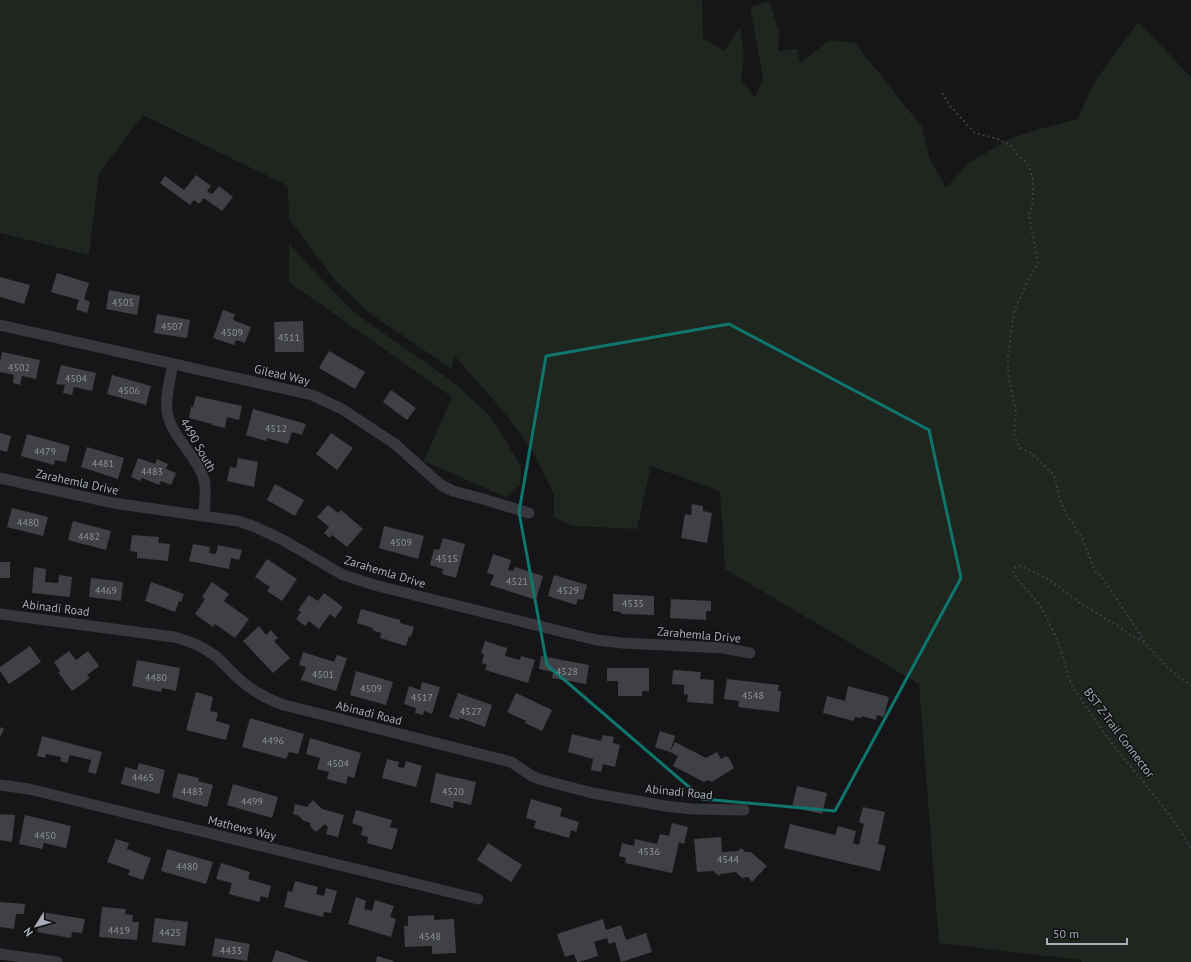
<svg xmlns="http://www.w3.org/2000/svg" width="1191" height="962" font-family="'PT Sans',sans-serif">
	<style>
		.green { fill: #1e261f }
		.building { fill: #404145 }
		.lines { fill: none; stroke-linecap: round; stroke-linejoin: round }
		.path { stroke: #3d3f44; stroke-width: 2; stroke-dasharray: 2 3; stroke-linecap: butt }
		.minor { stroke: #37383d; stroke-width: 11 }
		.marked { fill: none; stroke: #0f766e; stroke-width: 3; stroke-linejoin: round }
		.labels { text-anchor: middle; stroke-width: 3; stroke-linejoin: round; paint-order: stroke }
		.number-label { font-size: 10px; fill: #8e929b }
		.street-label { font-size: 12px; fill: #a8adb8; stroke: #111113 }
	</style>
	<rect width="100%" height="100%" fill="#161618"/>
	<!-- green -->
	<path class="green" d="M0 0H702L703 38 724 51 740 27 744 56 741 80 755 98 763 77 750 7 769 1 779 31 778 51 797 49 800 63 830 40 855 43 922 127 930 159 946 188 969 163 1009 139 1040 129 1078 119 1093 84 1138 22 1191 77V962H1082L1081 960 939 943 919 684 725 569 720 491 651 466 637 529 573 526 554 518V494L531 448 497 404 454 355 452 369 369 313 333 278 289 219 288 186 143 115 99 174 89 255 0 233Z
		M289 243 310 267 355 313 453 382 490 416 521 466 520 485 506 497 424 461 452 397 289 282Z"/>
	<!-- building -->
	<path class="building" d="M196 175 211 186 207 191 212 194 219 186 233 197 222 211 204 198 199 204 194 200 190 205 160 183 165 176 184 190Z
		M57 273 89 283 84 299 90 302 87 313 76 309 79 300 51 292Z
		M0 277 30 285 24 304 0 297Z
		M109 290 140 296 137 315 106 309Z
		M223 310 235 314 233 320 251 327 245 343 236 340 234 345 213 338Z
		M157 314 190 320 187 338 154 333Z
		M303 321 304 352H275L274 322Z
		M329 351 365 372 355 389 319 368Z
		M2 352 40 360 36 379 22 376 20 385 13 383 14 375 0 372V362Z
		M61 365 96 373 92 391 74 387 72 395 63 393 65 385 56 384Z
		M112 375 151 386 146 405 107 394Z
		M391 390 416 408 407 420 383 402Z
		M196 396 242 406 239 420 227 417 225 428 212 425V424L189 418 191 407H193Z
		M253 409 306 424 302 435 292 432 288 444 267 438 266 441 246 435Z
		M0 433 11 436 7 452 0 450Z
		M331 433 353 448 337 470 316 454Z
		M27 434 70 446 66 462 55 460 54 465 21 456Z
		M87 447 124 458 118 479 81 467Z
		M138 458 155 464 157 459 168 464 166 469 176 473 171 485 161 481 159 485 142 478 140 481 131 477Z
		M238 458 258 462 254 487 227 481 230 467 236 468Z
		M275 484 304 500 295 516 267 500Z
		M692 504 703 506V511L712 513 707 543 681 538 685 514 691 515Z
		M328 505 338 513 341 510 363 529 347 547 332 535 330 538 324 533 329 527 317 517Z
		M12 508 48 517 43 536 7 527Z
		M73 521 111 531 106 550 68 540Z
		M384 526 424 536 418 559 379 548Z
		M132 535 159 537 158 543 170 544 168 561 137 558V552L130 551Z
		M443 538 465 544 456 578 442 574 443 569 430 565 434 549 439 550Z
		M193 544 210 547 209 553 216 554 218 545 242 550 239 560 231 558 229 569 189 561Z
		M493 554 511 560 508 570 513 571 515 567 543 576 536 600 490 585 494 575 487 573Z
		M267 559 297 579 282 601 267 591 270 587 255 577Z
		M0 562H10V578H0Z
		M34 567 46 569 45 582 58 583 59 575 72 577 70 597 32 593Z
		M554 575 587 585 583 600 578 599 576 605 548 596Z
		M91 578 123 582 121 601 89 597Z
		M151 582 184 594 181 602 179 601 175 612 145 601Z
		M212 582 229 594 224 601 249 619 235 638 215 624 213 627 195 614 205 599 202 597Z
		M324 593 343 607 335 618 330 614 319 629 309 621 305 626 296 619 301 612 298 610 309 595 318 601Z
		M613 594 654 596V615L621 614V612L613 611Z
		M671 599 711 601V611H706V620L670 618Z
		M361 609 400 620V623L414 627 411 637 409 636 406 646 380 638 381 633 372 630 373 628 357 623Z
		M259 626 266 635 271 630 278 638 274 641 290 658 273 673 243 641Z
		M485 641 507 648 505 656 520 660 521 656 535 660 528 683 485 670 487 665 482 663 484 654 481 653Z
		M30 646 41 662 9 684 0 671V667Z
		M69 651 76 660 88 651 99 666 87 675 90 678 72 691 58 672 60 671 54 662Z
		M303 652 334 662 337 655 347 658 336 691 301 680 306 667 299 665Z
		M541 656 589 665 586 684 552 678 553 672 539 669Z
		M137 660 180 668 176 691 162 688 161 692 132 686Z
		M607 668H649V691H642V696H618V681H607Z
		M673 670 701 672 700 679 714 680 713 704 687 702 688 695 684 694V685L672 684Z
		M356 671 393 682 386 705 350 695Z
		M727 679 779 685 778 691H781L779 712 738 707 739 701 724 699Z
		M422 682 440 687 432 714 424 711 423 715 415 713 416 708 404 704 409 686 420 690Z
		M848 686 889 697 884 717 877 715 876 720 862 716 861 718 855 717 854 721 823 713 827 696 845 701Z
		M196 692 213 697 210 711 218 713 216 721 230 725 226 740 186 730Z
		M458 693 492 705 485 727 460 718 459 720 449 717Z
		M516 693 552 710 542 731 525 723 526 721 507 712Z
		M250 718 304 734 298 754 289 752 286 759 242 747Z
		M0 727 4 729 0 737Z
		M660 731 675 736 670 752 655 747Z
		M572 734 601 741 603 735 614 737 613 743 620 745 615 767 603 764 601 772 591 770 593 759 568 752Z
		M42 736 102 752 96 774 88 772 91 760 70 755 67 763 60 761 61 757 46 754 45 758 37 756Z
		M310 738 361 753 354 778 348 776 346 784 327 779 329 772 317 769 320 758 306 754Z
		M675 742 706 758 717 752 721 759 726 756 729 758 734 768 712 782 708 780 704 782 673 766 678 756 670 752Z
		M387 759 399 762 398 767 404 768 406 761 422 766 416 787 382 778Z
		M139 763 165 770 159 794 121 784 125 767 137 770Z
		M178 773 199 778 198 781 213 785 207 807 172 797Z
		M436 773 476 782 471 805 454 801 453 808 430 802Z
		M233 784 278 797 272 818 227 805Z
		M797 786 827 793 822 814 792 807Z
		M531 799 562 808 560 816 579 822 576 832 571 830 569 838 534 828 536 821 526 818Z
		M313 800 322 809 344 815 338 837 326 834 328 827 325 824 316 832 310 826 311 823 304 821 299 816 293 814 295 804 307 807Z
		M863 807 885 812 878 844 886 846 880 871 784 848 790 824 835 835 838 826 856 831 853 843 859 845 864 824 859 822Z
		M356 810 392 820 390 827 398 829 392 850 367 843 368 837 361 835 363 827 352 823Z
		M0 814 15 815 12 842 0 840Z
		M25 815 71 826 66 848 44 843 42 849 19 844Z
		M672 823 688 827 684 844 679 842 672 873 625 863 626 858 619 856 622 843 634 846 635 839 657 844 660 834 669 836Z
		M721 837 722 852 738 851 741 848 746 852H751L767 866 752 882 748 877 742 878 736 872 720 874 719 876 713 871 697 872 694 839Z
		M116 839 129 843 127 849 151 858 143 880 128 875 130 870 107 862Z
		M488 843 522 865 511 882 477 860Z
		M167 849 213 862 206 884 161 871Z
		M221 863 250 872 248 879 271 886 268 898 261 896 259 902 229 894 232 883 216 879Z
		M295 881 318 887 316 894 324 896 326 888 337 891 331 913 324 912 323 917 284 907 288 891 292 892Z
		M356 897 366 901 364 909 372 911 375 900 394 906 390 917 396 919 391 937 348 924Z
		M0 902 25 904 24 914H16L14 929 0 927Z
		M102 907 126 909 125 914 133 915 132 922H139L137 940 99 937Z
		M41 912 85 919 82 933 72 932 71 938 37 932Z
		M434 915V920L454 919 456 953 432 954V946L405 947 404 926H408V916Z
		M155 918 188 922 185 946 152 942Z
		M603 919 606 930 621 925 626 940 646 933 652 952 621 962 615 942 609 944 607 938 594 942 598 956 579 962H577L574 954 565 957 557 934Z
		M215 938 250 944 247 961 212 956Z
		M276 950 310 962H272Z
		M377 956 394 961V962H376Z"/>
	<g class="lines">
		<!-- path -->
		<path class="path" d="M942 93 950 106 975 133 998 139 1010 145 1019 157 1026 162 1030 169 1033 180V202L1029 215 1038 263 1027 282 1014 312 1008 356V373L1016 412 1014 435 1020 448 1031 453 1054 475 1060 500 1067 516 1074 524 1076 531 1081 535 1095 571 1102 577 1140 634 1144 642 1171 671 1191 686
			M1144 642 1130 635 1118 626 1080 603 1048 579 1021 566 1016 567 1013 570C1018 585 1034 595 1042 609 1049 622 1056 637 1061 650 1066 665 1066 676 1075 690 1088 710 1101 729 1115 747 1141 781 1171 811 1191 849"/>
		<!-- minor -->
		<path class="minor" d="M0 325 312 395 342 409 395 444 441 485 453 491 483 499 529 513
			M173 364C170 379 165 397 167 412 172 438 196 454 204 479 207 490 204 504 204 515
			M0 478 113 503 238 521 253 526 283 540 343 575 378 586 596 640 623 643 724 648 750 653
			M0 614 174 637C189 641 202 646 214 655 223 662 230 671 238 678 252 691 267 699 284 705L511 762 532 776 539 779 592 793 665 806 692 809 744 810
			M0 785 29 789 478 899
			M0 954 57 962"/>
	</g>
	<!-- marked area -->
	<path class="marked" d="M729 324 929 430 961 578 835 811 703 799 547 665 519 512 546 356Z"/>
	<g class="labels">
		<!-- number labels -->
		<g class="number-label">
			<text x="123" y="306">4505</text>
			<text x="172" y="330">4507</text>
			<text x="232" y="336">4509</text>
			<text x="289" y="341">4511</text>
			<text x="19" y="371">4502</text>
			<text x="76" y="382">4504</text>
			<text x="129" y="394">4506</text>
			<text x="276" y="432">4512</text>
			<text x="45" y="455">4479</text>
			<text x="103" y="467">4481</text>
			<text x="152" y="475">4483</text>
			<text x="28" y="526">4480</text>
			<text x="89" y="540">4482</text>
			<text x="401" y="546">4509</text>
			<text x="447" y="562">4515</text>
			<text x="517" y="585">4521</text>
			<text x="106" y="594">4469</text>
			<text x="568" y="594">4529</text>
			<text x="633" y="607">4535</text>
			<text x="567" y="675">4528</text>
			<text x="323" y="678">4501</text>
			<text x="156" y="681">4480</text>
			<text x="371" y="692">4509</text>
			<text x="753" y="699">4548</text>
			<text x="422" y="701">4517</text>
			<text x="471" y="715">4527</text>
			<text x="273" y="744">4496</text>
			<text x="338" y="767">4504</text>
			<text x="143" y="781">4465</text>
			<text x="192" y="795">4483</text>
			<text x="453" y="795">4520</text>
			<text x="252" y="805">4499</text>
			<text x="45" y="839">4450</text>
			<text x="649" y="855">4536</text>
			<text x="728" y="863">4544</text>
			<text x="187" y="870">4480</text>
			<text x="119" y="934">4419</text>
			<text x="170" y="936">4425</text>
			<text x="430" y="940">4548</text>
			<text x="231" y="954">4433</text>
		</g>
		<!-- street labels -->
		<g class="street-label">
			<text transform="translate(282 375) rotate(13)" y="4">Gilead Way</text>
			<text transform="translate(198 445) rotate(60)" y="4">4490 South</text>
			<text transform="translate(77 482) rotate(12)" y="4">Zarahemla Drive</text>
			<text transform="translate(385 572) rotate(17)" y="4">Zarahemla Drive</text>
			<text transform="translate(56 608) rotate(7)" y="4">Abinadi Road</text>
			<text transform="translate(699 635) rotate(5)" y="4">Zarahemla Drive</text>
			<text transform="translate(369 713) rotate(14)" y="4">Abinadi Road</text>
			<text transform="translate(1119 733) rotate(53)" y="4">BST Z-Trail Connector</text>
			<text transform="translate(679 792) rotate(6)" y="4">Abinadi Road</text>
			<text transform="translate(242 828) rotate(14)" y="4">Mathews Way</text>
		</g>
	</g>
	<!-- north arrow -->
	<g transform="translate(36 926) rotate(233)" stroke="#111113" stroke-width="3" paint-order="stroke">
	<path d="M0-3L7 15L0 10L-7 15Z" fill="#a8adb8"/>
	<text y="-6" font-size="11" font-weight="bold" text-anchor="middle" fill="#a8adb8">N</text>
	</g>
	<!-- scale -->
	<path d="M1047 938v6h80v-6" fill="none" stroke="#a8adb8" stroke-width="2"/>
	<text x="1053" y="938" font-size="12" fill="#a8adb8" stroke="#111113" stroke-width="3" paint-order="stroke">50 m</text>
</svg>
